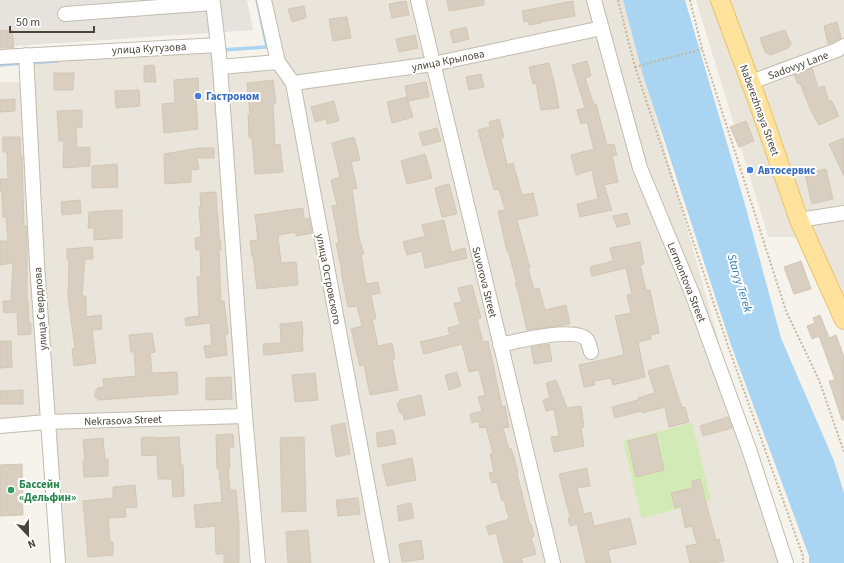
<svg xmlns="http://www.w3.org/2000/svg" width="844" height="563" font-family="'Source Sans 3',sans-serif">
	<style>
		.residential { fill: #eae5da }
		.industrial { fill: #e6e2dd }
		.green { fill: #d2eab5 }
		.water { fill: #a9d4f2 }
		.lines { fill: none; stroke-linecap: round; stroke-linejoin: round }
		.stream { stroke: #a9d4f2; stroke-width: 3.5 }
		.building { fill: #d8cfc1; stroke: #d3c7b4 }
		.minor-casing { stroke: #c2bbae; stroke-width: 16 }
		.major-casing { stroke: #e6c16a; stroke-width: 20 }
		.path { stroke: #c4b79f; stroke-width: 2; stroke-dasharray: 2 2; stroke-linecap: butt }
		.minor { stroke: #fff; stroke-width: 14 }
		.major { stroke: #ffe39c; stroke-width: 18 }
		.shop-dot { fill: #3f7fe0; stroke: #fff; stroke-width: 1.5 }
		.leisure-dot { fill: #2e9e5b; stroke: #fff; stroke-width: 1.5 }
		.labels { text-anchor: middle; stroke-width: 4; stroke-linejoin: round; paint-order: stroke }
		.street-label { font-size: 11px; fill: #4b4439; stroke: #fff }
		.shop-label { font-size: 11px; font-weight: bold; fill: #366cbe; stroke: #fff; text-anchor: start }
		.leisure-label { font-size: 11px; font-weight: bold; fill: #27864d; stroke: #fff; text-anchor: start }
		.water-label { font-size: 12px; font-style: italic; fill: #2e7ab2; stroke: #fff }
	</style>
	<rect width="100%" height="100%" fill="#f6f3ec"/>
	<!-- residential -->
	<path class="residential" d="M262 0H623L749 449 786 563H258L220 67 277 62Z
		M696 0H844V323L810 237H767L768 236Z
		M218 45 255 563H61L48 422 0 424V82H21L26 55Z"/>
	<!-- industrial -->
	<path class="industrial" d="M0 0H247L253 30 0 47Z"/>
	<!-- green -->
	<path class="green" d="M692 423 711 500 642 518 623 441Z"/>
	<!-- water -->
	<path class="water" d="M623 0H685L744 201 781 338 834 461 844 493V563H809V556L731 345 643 75Z"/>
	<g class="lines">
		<!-- stream -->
		<path class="stream" d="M221 50 267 47 257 0
			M29 63 57 61
			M0 65 23 63"/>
	</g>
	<!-- building -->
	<path class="building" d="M447 0H484V5L449 11Z
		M406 1 409 15 392 18 389 4Z
		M573 1 575 16 540 22 541 23 529 25 528 21 524 22 522 11Z
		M304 6 306 18 292 22 288 9Z
		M347 17 351 38 333 41 329 19Z
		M837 22 841 38 828 44 824 26Z
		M466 27 469 39 453 43 450 31Z
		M12 30 14 48H0V31Z
		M785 30 791 44 788 48 770 55 765 52 760 38Z
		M415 35 418 48 399 52 396 39Z
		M587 61 591 76 585 78 594 105 596 104 607 145 614 144 617 155 612 156 618 182 604 185 612 210 580 217 577 204 598 199 592 170 576 175 571 155 594 149 587 122 581 124 577 110 585 108 572 65Z
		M549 63 555 85 559 108 541 110 536 83 533 84 529 67Z
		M154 65 156 82H144V66Z
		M812 68 818 88 824 86 829 102 831 100 839 116 819 125 811 111 800 83 798 84 794 75Z
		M54 73H74L73 90H54Z
		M481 74 484 87 469 90 466 77Z
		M198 78 199 100H196L198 129 164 133 162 104 175 103 174 80Z
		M273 80 276 103H273L275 145 280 144 283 172 255 174 252 137 249 138 248 115H250L247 83Z
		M426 82 429 97 408 101 413 117 392 123 387 102 407 97 408 101 405 86Z
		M139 90 140 106 116 108 115 91Z
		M15 99V111L0 112V100Z
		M334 101 339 121 327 124 326 119 315 122 311 107Z
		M82 110V127L76 128 77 148 90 147V166L63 168 64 141H59L57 111Z
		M499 119 504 137 501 138 507 165 513 163 522 195 533 193 538 215 517 220 530 268H528L534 290 539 288 545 310 566 305 570 324 527 330 518 291 515 283H517L508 251H507L498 211 505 210 499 189 494 190 478 130 490 127 489 122Z
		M746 121 754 141 739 147 730 127Z
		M437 128 441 141 423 146 419 133Z
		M3 137H20L21 156H22L24 226H26L27 238V300H28L29 323H31V334L18 335 17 312 4 313 3 301H11L13 263 0 265V241H8L6 217H3L2 192H1L0 179H8L7 152H3Z
		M354 137 360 160 351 162 357 188 352 189 359 238 364 254H361L366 284 378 282 380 293 371 295 376 319H372L378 346 392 343 395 359H392L398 390 370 395 364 365 360 366 351 329 362 326 357 306 348 307 341 271H342L336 244 339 243 332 206 337 205 331 180 340 177 332 143Z
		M844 138V176L829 144Z
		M199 148H214V158H197L199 169 191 170V182L165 184 164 154Z
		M425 154 432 178 407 184 401 161Z
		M117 164 118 187 92 188V166Z
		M826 169 833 199 812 204 805 174Z
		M449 184 457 214 442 217 435 188Z
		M216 192 217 215H218L219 239H220L221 250H219L221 302 224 301 227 324 228 334 225 335 227 355 206 358 204 346 212 345 210 323 186 326 185 318 199 316 197 277H201L200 250H196L195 238 201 237 199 207H201L200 193Z
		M80 200 81 213 62 215 61 202Z
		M303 208 304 219 309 218 312 233 296 236V232L278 235 281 263 296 262 298 285 257 289 253 256H252L250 241 258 240 255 215Z
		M122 210V238L94 240V228H88L89 212Z
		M627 213 630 224 617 227 613 216Z
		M444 220 451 252 465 248 467 258 425 268 422 251 407 255 403 242 425 236 422 225Z
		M640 242 644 264 640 265 646 290H650L659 333 650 335 651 339 638 342 645 377 613 385 611 378 594 381 595 385 584 387 579 365 624 355 615 316 631 313 627 295 632 294 626 268 592 276 590 267 613 261 610 248Z
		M92 247 93 259H85L82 296H86V317L101 315 102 329 92 330 96 363 74 366 72 349 75 348 68 297 69 260H67V249Z
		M801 261 811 289 794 294 784 267Z
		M472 285 481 318 477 319 483 342 488 341 502 407 505 406 509 427 503 428 509 449 511 448 515 461 518 473 517 474 530 525 531 524 534 536 531 537 536 554 521 558 523 563H504L496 533 489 535 486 526 509 519 504 500 502 501 497 482 492 483 489 473 494 472 490 454 493 453 486 427 479 428 480 421 472 423 470 414 482 411 478 397 485 395 479 370 469 372 462 344 424 354 420 342 450 335 448 328 460 325 454 303 462 302 458 288Z
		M820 315 829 338 836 335 844 357V420H842L829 381 835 380 819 336 812 339 807 326 815 323 813 318Z
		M302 322 303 336H302L303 351 264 355 263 344 281 343 280 324Z
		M152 333 155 352 150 353 152 373 177 372 178 394 99 400 95 397V392L98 388 104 387 103 379 136 376 134 352H131L129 335Z
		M0 341H11L12 367 0 368Z
		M549 344 552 361 534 364 531 347Z
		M668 365 682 408 685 407 689 422 669 427 665 407 642 413 641 411 615 418 612 407 638 400V398L655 393 648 371Z
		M457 372 461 386 449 390 445 375Z
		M315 373 318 400 295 402 292 375Z
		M231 377 232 399 206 400V378Z
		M556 380 567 408 581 406 584 427H581L584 446 554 452 551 437 559 436 554 409 546 411 543 400 550 398 546 383Z
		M23 390V404H0V391Z
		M421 395 425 415 404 420 403 413H400L397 404 400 400Z
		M728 417 732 428 703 436 700 426Z
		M345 423 350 454 336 457 331 426Z
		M393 430 396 444 378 447 376 433Z
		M233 434 234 447H229L230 468H228L230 490H236L239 524V563H224V554H216L215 526 196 528 194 505 222 502 219 469H217L216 435Z
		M656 434 664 470 636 477 628 441Z
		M154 437V438L179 437 181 465H183L184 496 173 497 172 479H158L157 455 142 456 141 438Z
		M304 437 306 511 282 512 280 438Z
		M103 438 105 459H108V476L84 477 83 460 85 459 83 440Z
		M412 458 416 480 387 486 382 465Z
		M22 464 23 515 0 516V465Z
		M587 468 590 486 577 488 584 514 591 512 594 526 630 518 636 544 608 550 611 563H586L577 524 570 526 568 518 570 517 559 474Z
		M700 479 716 540 719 539 724 561 715 563H690L686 546 697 544 692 526 685 528 681 506 675 508 671 493 693 488 692 481Z
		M135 485 137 507 125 508 126 517 108 518 110 542H113V555L88 557 83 501 113 498V487Z
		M358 498 360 514 338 516 336 500Z
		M411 503 414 518 399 521 397 506Z
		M308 530 311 563H288L286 532Z
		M421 540 424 559 402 562 399 544Z"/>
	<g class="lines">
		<defs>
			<path id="minor" d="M264 0 278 62 293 83 382 563
				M418 0 553 563
				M594 0 640 168 692 293 749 449 786 563
				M65 14 213 3 218 45
				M26 55 37 264 58 563
				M0 57 218 45 220 67 278 62
				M220 67 245 416 258 563
				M751 82 837 50 844 46
				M293 83 433 64 602 28
				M799 220 844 213
				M500 345C517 341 576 326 587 340 589 343 590 348 591 352
				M0 426 47 422 245 416"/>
			<path id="major" d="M720 0 759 105 799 220 844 320"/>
		</defs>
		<!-- minor casing -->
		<use href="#minor" class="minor-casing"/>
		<!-- major casing -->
		<use href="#major" class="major-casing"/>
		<!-- path -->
		<path class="path" d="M618 0 635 67 728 346 803 556V563
			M690 0 702 49 786 311 819 380 844 452
			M635 67 702 49"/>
		<!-- minor -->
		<use href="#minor" class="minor"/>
		<!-- major -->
		<use href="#major" class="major"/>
	</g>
	<!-- markers -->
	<g class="shop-dot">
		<circle cx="198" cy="96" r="4"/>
		<circle cx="750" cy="170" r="4"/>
	</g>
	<circle class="leisure-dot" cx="11" cy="490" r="4"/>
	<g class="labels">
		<!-- street labels -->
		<g class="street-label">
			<text transform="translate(149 48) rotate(-3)" y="4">улица Кутузова</text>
			<text transform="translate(448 60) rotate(-11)" y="4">улица Крылова</text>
			<text transform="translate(798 65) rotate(-20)" y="4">Sadovyy Lane</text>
			<text transform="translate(760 110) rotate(70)" y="4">Naberezhnaya Street</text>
			<text transform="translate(329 279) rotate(79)" y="4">улица Островского</text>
			<text transform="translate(485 282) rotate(76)" y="4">Suvorova Street</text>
			<text transform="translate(687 282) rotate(68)" y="4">Lermontova Street</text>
			<text transform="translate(40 309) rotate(-94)" y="4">улица Свердлова</text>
			<text transform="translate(123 420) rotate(-2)" y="4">Nekrasova Street</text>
		</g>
		<!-- shop labels -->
		<g class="shop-label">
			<text x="206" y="100">Гастроном</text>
			<text x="758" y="174">Автосервис</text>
		</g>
		<!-- leisure labels -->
		<g class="leisure-label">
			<text x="19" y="488">Бассейн<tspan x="19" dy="13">«Дельфин»</tspan></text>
		</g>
		<!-- water labels -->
		<g class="water-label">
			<text transform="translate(740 283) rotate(73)" y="4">Staryy Terek</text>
		</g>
	</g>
	<!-- north arrow -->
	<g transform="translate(28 535) rotate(158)" stroke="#ffffff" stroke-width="3" paint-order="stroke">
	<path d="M0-3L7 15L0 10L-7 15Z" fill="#4b4439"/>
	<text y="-6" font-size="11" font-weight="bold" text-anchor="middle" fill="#4b4439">N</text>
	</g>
	<!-- scale -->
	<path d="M10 26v6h84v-6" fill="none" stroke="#4b4439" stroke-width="2"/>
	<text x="16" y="26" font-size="12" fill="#4b4439" stroke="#ffffff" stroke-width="3" paint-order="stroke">50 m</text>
</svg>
